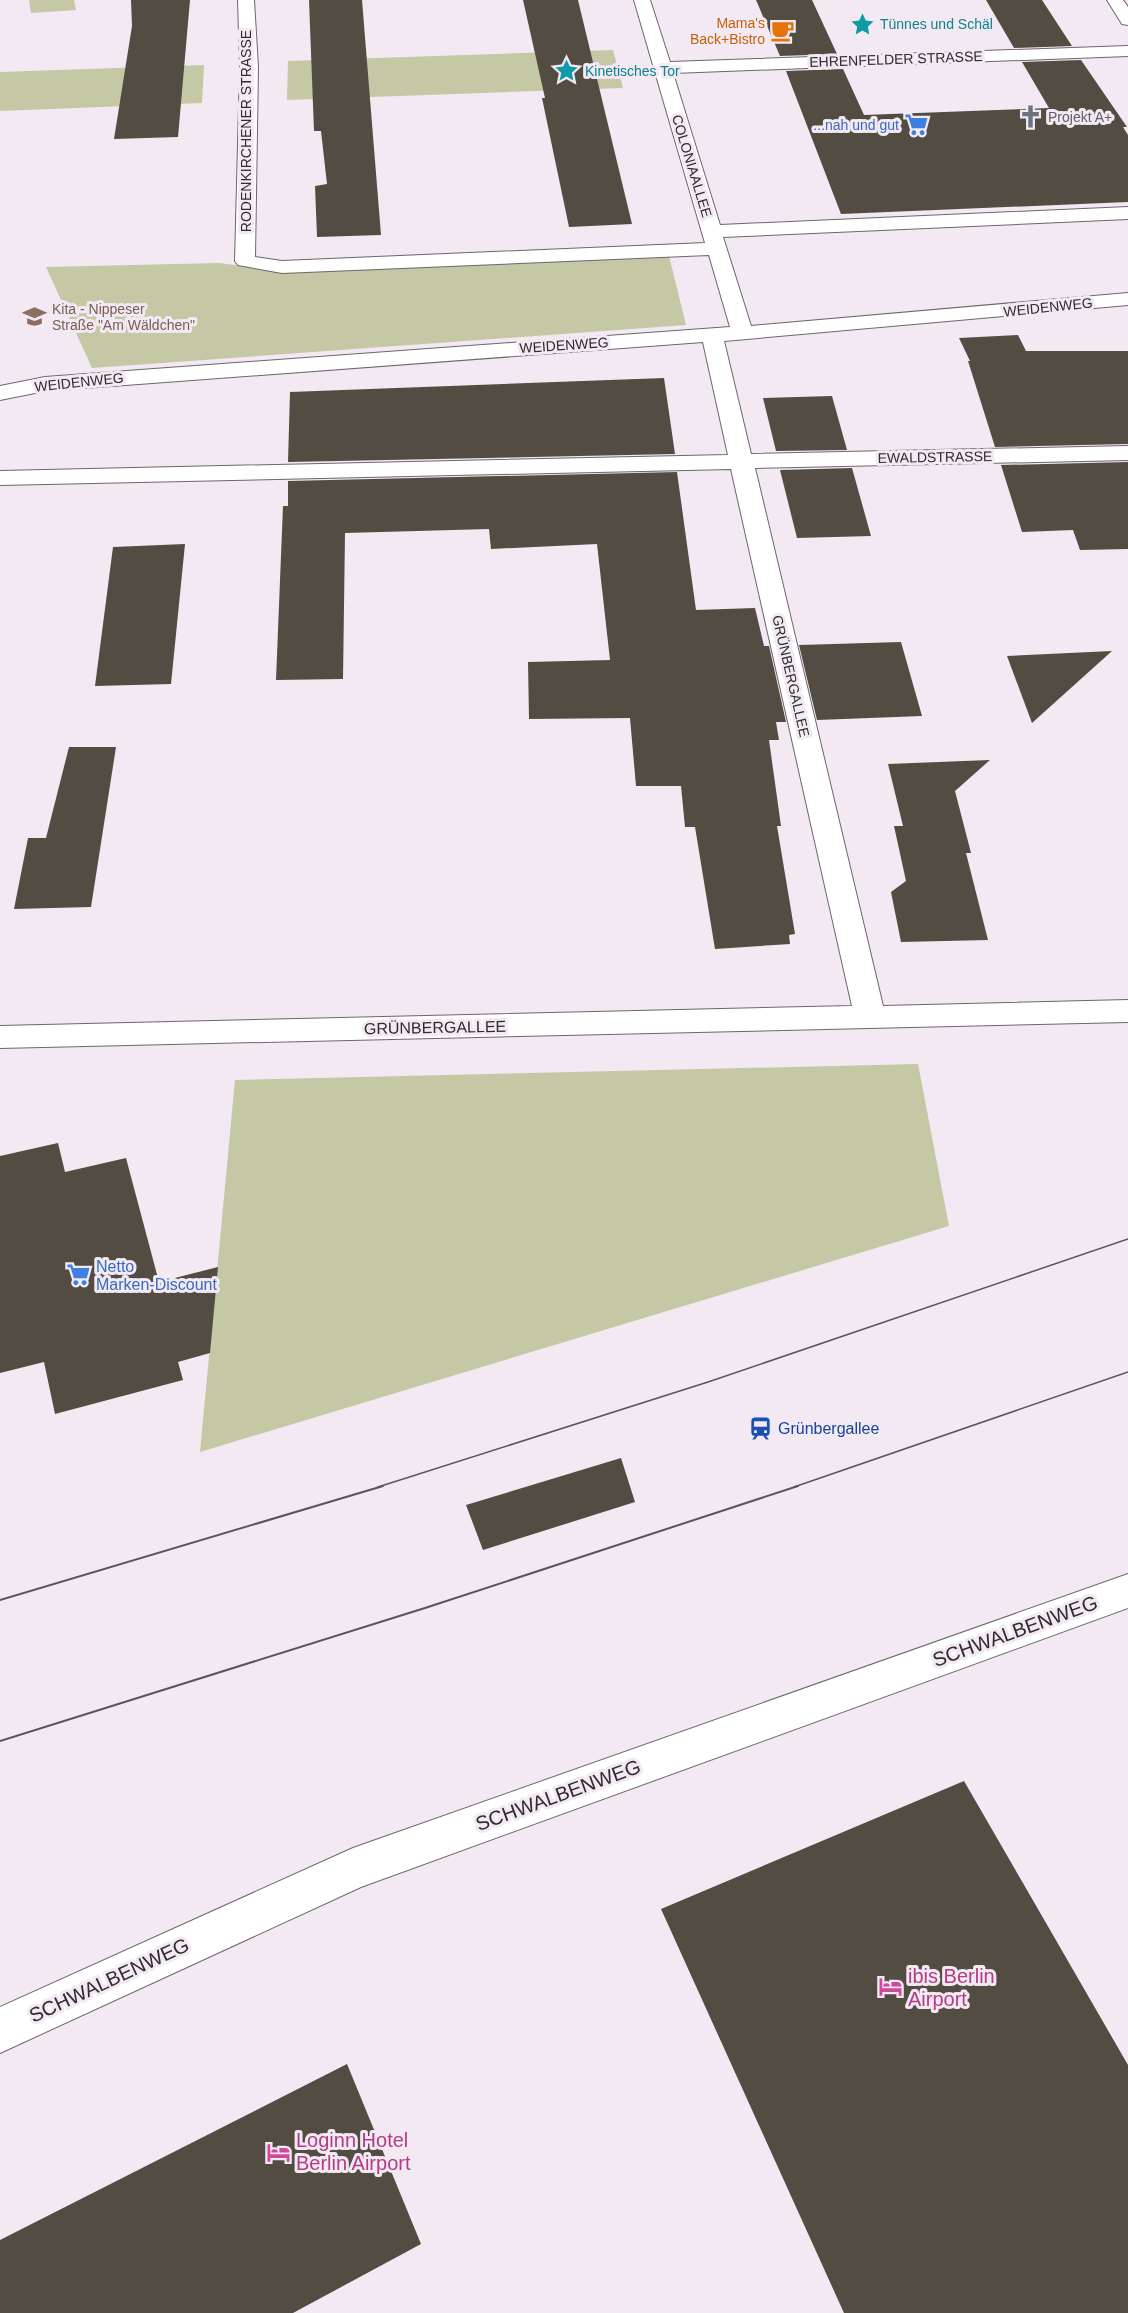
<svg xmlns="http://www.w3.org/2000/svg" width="1128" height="2313" font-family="Arial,sans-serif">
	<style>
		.green { fill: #c4c8a4 }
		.building { fill: #524c43 }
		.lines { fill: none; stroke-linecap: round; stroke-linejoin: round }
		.minor-casing { stroke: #6e656e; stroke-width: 2 }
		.minor { fill: #fff; fill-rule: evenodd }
		.tram-far1 { stroke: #595559; stroke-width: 1.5 }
		.tram { stroke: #595559; stroke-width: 2 }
		.labels { text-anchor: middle; stroke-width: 6; stroke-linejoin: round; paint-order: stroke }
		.far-food-label { font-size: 14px; fill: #c56008; stroke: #f2e9f2; text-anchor: end }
		.far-culture-label { font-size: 14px; fill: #0d838f; stroke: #f2e9f2; text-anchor: start }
		.far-street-label { font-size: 14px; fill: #2f2c2f; stroke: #f2e9f2 }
		.far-worship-label { font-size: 14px; fill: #5b616d; stroke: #f2e9f2; text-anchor: start }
		.far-shop-label { font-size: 14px; fill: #366cbe; stroke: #f2e9f2; text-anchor: end }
		.far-education-label { font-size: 14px; fill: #785e54; stroke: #f2e9f2; text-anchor: start }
		.street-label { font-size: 16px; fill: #2f2c2f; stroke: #f2e9f2 }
		.shop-label { font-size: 16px; fill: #366cbe; stroke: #f2e9f2; text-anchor: start }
		.transit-label { font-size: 16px; fill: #164399; stroke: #f2e9f2; text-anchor: start }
		.near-street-label { font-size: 20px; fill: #2f2c2f; stroke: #f2e9f2 }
		.near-hotel-label { font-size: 20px; fill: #b23c85; stroke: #f2e9f2; text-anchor: start }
	</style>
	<rect width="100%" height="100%" fill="#f2e9f2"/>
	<!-- green -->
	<path class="green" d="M29 0H74L76 10 31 13Z
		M613 50 623 88 287 100 288 61Z
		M204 65 202 103 0 111V72Z
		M669 256 686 325 92 368 46 267 219 263 279 271Z
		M918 1064 949 1226 200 1452 235 1080Z"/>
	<!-- building -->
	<path class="building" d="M131 0H190L178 137 114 139 132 26Z
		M309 0H362L381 235 317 237 315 186 327 184 321 131H314Z
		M523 0H578L632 224 569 227 542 98H545Z
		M756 0H812L837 54 780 56Z
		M986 0H1042L1072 46 1014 48Z
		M1081 60 1127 127H1123L1128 135V202L841 214 786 71 843 69 864 115 944 112 1049 108 1022 62Z
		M1018 335 1026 351H1128V444L995 447 968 361H970L959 338Z
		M664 378 675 454 288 462 290 392Z
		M832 396 847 450 776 451 763 398Z
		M1128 462V549L1080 550 1073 530 1022 532 1001 465Z
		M852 468 871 536 797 538 780 470Z
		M677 472 696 610 755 608 764 646H769L786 722H776L779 740H769L781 826H777L795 934 789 935 790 944 715 949 695 827H685L681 786H636L630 718 529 719 528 662 610 660 597 544 491 549 489 529 345 533 343 679 276 680 283 506H288V481Z
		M185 544 171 684 95 686 113 547Z
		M901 642 922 716 817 720 799 645Z
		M1112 651 1032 723 1007 656Z
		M69 747H116L91 907 14 909 28 838H46Z
		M990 760 955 791 971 853H966L988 940 901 942 891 892 906 881 894 826H903L888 764Z
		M58 1143 65 1172 126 1158 159 1282 218 1267 210 1353 178 1362 183 1380 55 1414 44 1362 0 1373V1156Z
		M621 1458 635 1502 483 1550 466 1505Z
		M964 1781 1128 2065V2313H844L661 1909Z
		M347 2064 421 2244 293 2313H0V2240Z"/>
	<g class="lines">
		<defs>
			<path id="minor" d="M238 0H254L258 67 255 257 282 261 705 243 634 0H650L670 62 1128 46V56L673 73 720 225 1128 207V219L723 237 751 326 1128 293V305L724 341 751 454 1128 446V460L755 468 883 1006 1128 1000V1022L0 1048V1026L852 1006 731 469 0 485V471L728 455 703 342 45 391 0 400V386L45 377 730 327 709 255 282 273 238 265 235 261 240 67Z
				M1107 0H1123L1128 7V25L1122 24Z
				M1128 1574V1608L361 1887 0 2053V2007L353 1848Z"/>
		</defs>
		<!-- minor casing -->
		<use href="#minor" class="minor-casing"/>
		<!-- minor -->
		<use href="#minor" class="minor"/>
		<!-- tram-far1 -->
		<path class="tram-far1" d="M378 1487 708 1382 1128 1239
			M794 1487 1128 1372"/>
		<!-- tram -->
		<path class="tram" d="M0 1600 383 1486
			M0 1741 425 1608 798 1486"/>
	</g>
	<!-- icons -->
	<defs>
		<symbol id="sight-bare" viewBox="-9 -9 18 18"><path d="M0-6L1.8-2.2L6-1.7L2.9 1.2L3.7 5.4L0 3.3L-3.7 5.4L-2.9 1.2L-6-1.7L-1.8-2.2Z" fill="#0f9aa8" stroke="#f2e9f2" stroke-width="2.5" paint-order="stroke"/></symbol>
		<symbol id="cafe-bare" viewBox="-9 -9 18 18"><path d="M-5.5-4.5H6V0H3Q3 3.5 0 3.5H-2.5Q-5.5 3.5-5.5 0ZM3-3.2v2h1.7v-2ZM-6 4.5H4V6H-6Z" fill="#e8710a" stroke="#f2e9f2" stroke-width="2.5" paint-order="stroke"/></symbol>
		<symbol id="church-bare" viewBox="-9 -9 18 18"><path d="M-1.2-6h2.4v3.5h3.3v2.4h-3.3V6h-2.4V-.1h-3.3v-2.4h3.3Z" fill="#6b7280" stroke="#f2e9f2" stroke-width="2.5" paint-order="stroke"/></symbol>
		<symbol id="supermarket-bare" viewBox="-9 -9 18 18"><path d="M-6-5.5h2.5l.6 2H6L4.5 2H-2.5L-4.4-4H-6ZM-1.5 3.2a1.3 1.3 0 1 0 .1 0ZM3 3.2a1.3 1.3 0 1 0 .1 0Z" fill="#3f7fe0" stroke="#f2e9f2" stroke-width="2.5" paint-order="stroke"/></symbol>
		<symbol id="school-bare" viewBox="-9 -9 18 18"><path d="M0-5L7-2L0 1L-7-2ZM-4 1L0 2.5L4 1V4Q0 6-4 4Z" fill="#8d6e63" stroke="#f2e9f2" stroke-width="2.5" paint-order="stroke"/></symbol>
		<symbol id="station-bare" viewBox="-9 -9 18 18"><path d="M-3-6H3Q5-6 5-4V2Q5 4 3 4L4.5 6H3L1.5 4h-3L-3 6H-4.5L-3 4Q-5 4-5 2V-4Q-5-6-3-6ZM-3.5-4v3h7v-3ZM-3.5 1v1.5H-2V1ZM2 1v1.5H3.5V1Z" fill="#1a4fb4" stroke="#f2e9f2" stroke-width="2.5" paint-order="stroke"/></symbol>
		<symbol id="hotel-bare" viewBox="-9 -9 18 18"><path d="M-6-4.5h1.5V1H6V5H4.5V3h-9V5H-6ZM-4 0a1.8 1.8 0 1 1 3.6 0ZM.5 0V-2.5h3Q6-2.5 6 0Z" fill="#d1479c" stroke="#f2e9f2" stroke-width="2.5" paint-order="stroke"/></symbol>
	</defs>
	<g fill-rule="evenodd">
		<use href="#sight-bare" x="846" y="8" width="33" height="33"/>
		<use href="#cafe-bare" x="766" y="14" width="33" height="33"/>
		<use href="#sight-bare" x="550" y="54" width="33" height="33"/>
		<use href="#church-bare" x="1014" y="100" width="33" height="33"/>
		<use href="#supermarket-bare" x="900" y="108" width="33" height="33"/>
		<use href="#school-bare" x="18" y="300" width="33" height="33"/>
		<use href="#supermarket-bare" x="62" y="1258" width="33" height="33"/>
		<use href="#station-bare" x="744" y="1412" width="33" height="33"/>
		<use href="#hotel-bare" x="874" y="1970" width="33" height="33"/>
		<use href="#hotel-bare" x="262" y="2136" width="33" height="33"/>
	</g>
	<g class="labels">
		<!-- far-food labels -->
		<g class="far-food-label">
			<text x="765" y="28">Mama's<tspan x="765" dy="16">Back+Bistro</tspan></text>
		</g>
		<!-- far-culture labels -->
		<g class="far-culture-label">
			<text x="880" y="29">Tünnes und Schäl</text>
			<text x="585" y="76">Kinetisches Tor</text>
		</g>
		<!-- far-street labels -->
		<g class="far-street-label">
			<text transform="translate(896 59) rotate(-2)" y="5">EHRENFELDER STRASSE</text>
			<text transform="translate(246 131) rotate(-90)" y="5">RODENKIRCHENER STRASSE</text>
			<text transform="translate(692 166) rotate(73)" y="5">COLONIAALLEE</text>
			<text transform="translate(1048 307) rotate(-6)" y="5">WEIDENWEG</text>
			<text transform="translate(564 345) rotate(-4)" y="5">WEIDENWEG</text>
			<text transform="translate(79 382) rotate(-6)" y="5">WEIDENWEG</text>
			<text transform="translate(935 457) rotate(-1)" y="5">EWALDSTRASSE</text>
			<text transform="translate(791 676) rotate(77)" y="5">GRÜNBERGALLEE</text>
		</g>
		<!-- far-worship labels -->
		<g class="far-worship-label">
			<text x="1048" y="122">Projekt A+</text>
		</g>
		<!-- far-shop labels -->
		<g class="far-shop-label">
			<text x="899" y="130">...nah und gut</text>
		</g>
		<!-- far-education labels -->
		<g class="far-education-label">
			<text x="52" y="314">Kita - Nippeser<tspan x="52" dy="16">Straße "Am Wäldchen"</tspan></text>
		</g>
		<!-- street labels -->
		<g class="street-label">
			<text transform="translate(435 1027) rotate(-1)" y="6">GRÜNBERGALLEE</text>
		</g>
		<!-- shop labels -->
		<g class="shop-label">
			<text x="96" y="1272">Netto<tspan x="96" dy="18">Marken-Discount</tspan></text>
		</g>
		<!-- transit labels -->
		<g class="transit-label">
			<text x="778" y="1434">Grünbergallee</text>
		</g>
		<!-- near-street labels -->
		<g class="near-street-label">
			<text transform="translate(1015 1631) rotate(-20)" y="7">SCHWALBENWEG</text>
			<text transform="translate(558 1795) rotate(-20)" y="7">SCHWALBENWEG</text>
			<text transform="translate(109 1980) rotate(-25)" y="7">SCHWALBENWEG</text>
		</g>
		<!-- near-hotel labels -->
		<g class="near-hotel-label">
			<text x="908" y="1983">ibis Berlin<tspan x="908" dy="23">Airport</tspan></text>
			<text x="296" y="2147">Loginn Hotel<tspan x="296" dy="23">Berlin Airport</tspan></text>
		</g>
	</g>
</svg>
